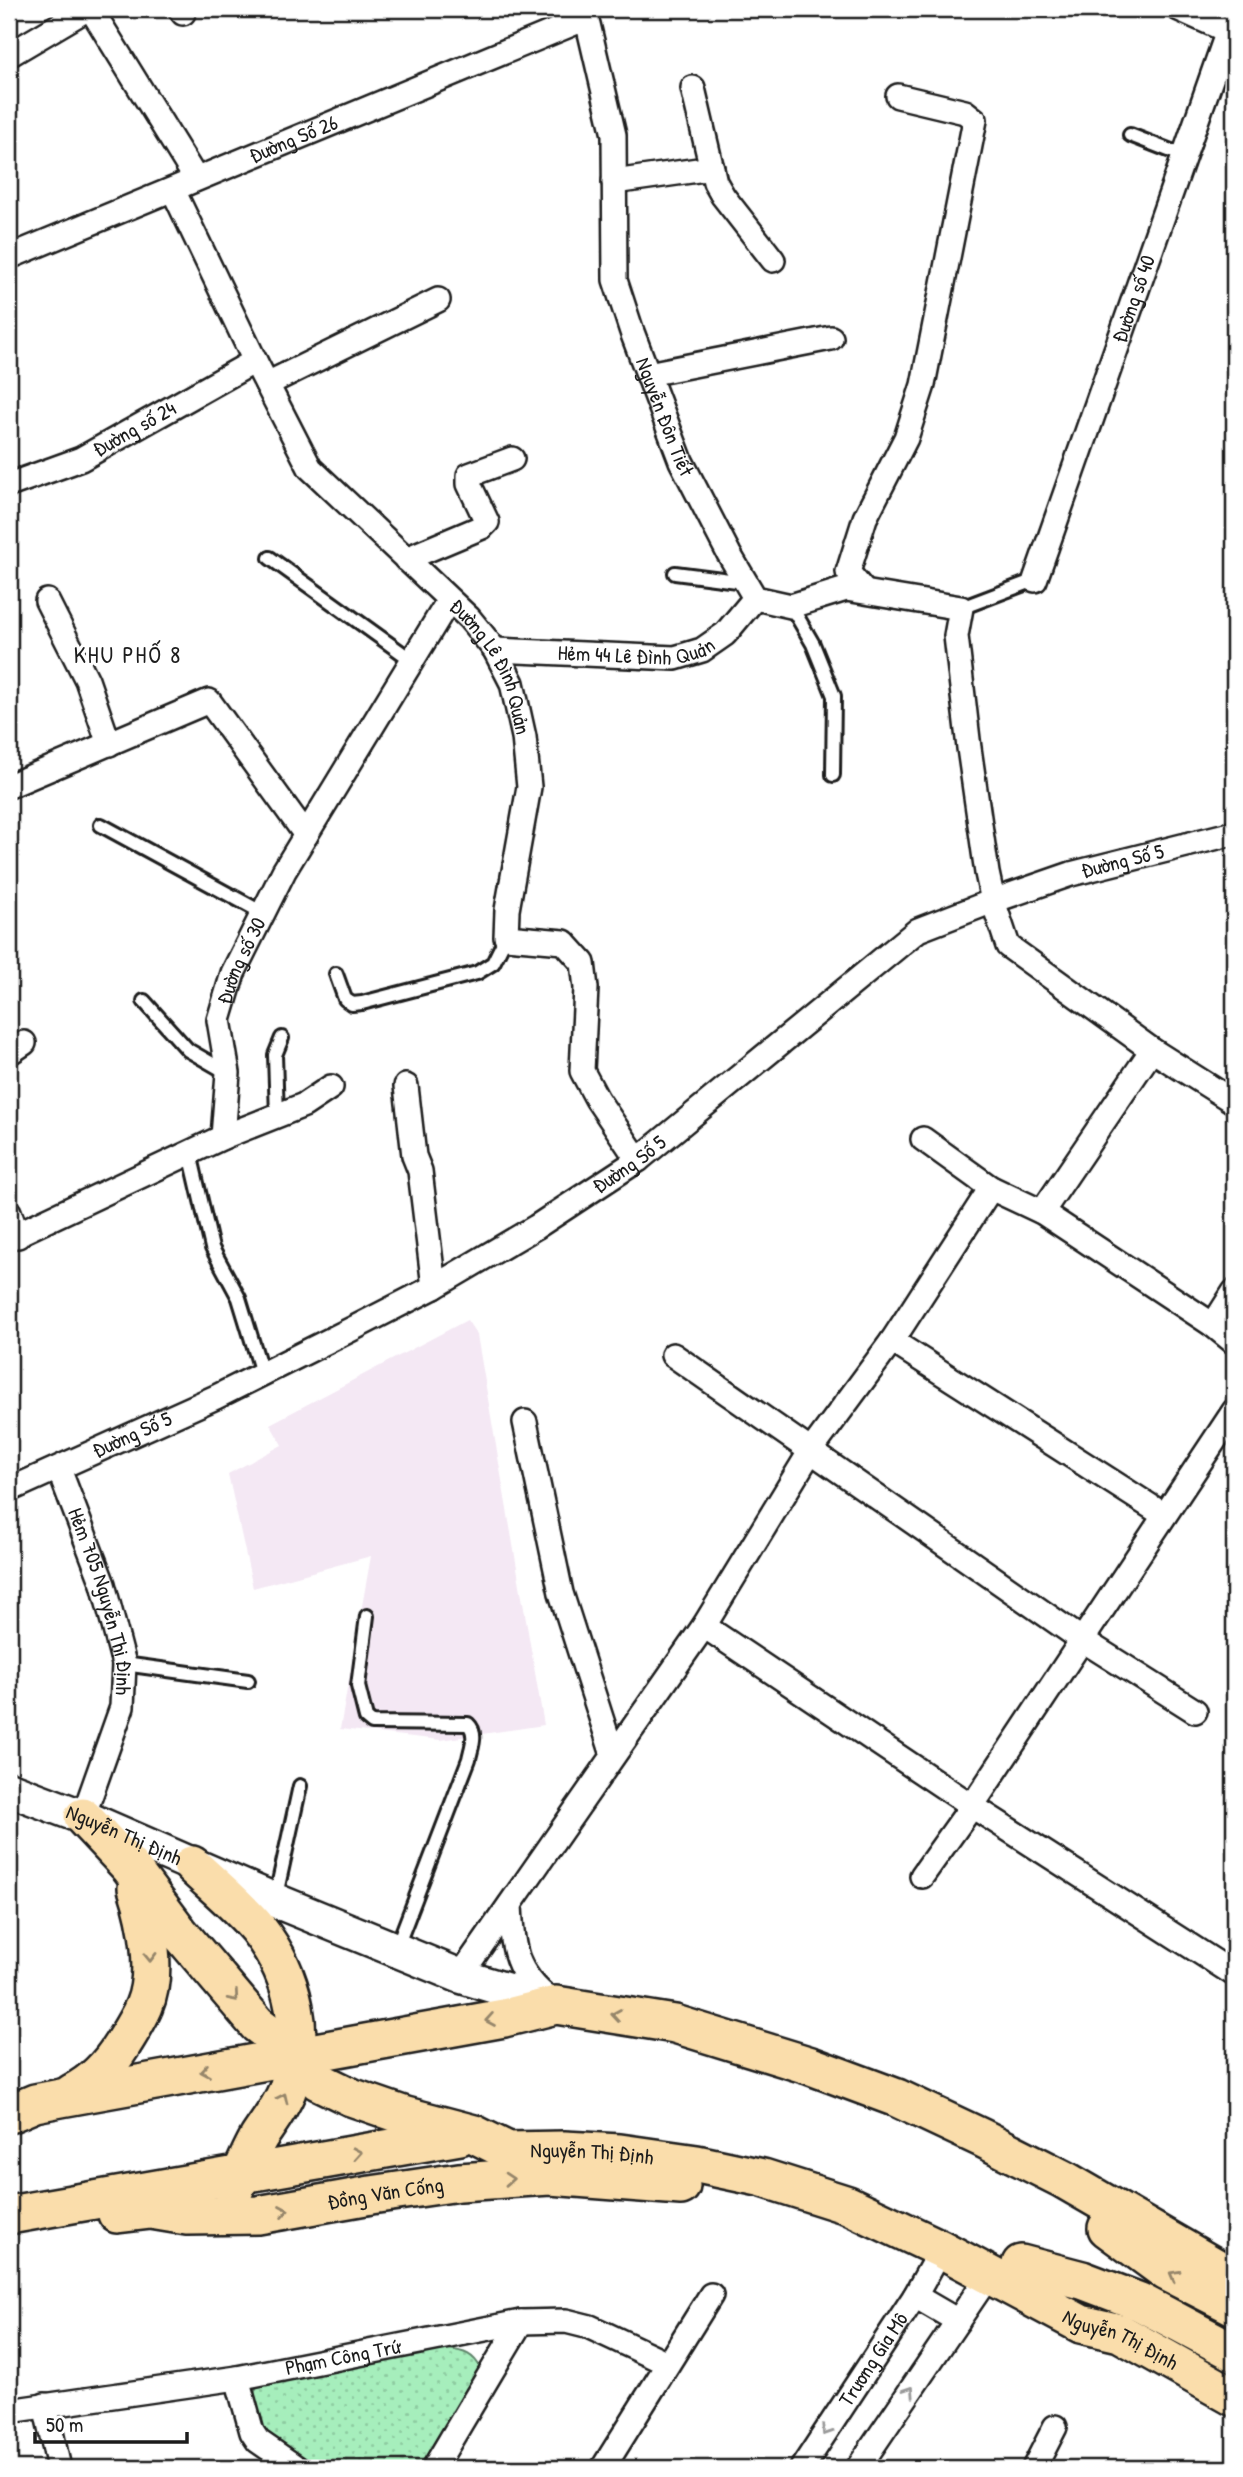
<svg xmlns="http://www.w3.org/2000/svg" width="1243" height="2477" font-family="'Patrick Hand',sans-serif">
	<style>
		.built { fill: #f4e8f4 }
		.grass { fill: url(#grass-dots); stroke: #61856c; stroke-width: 2 }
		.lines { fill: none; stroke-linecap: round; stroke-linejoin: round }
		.lane-casing { stroke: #1c1c1c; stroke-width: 18 }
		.street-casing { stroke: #1c1c1c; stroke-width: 28 }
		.secondary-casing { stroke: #1c1c1c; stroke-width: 38 }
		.primary-casing { stroke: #1c1c1c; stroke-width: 42 }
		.lane { stroke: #fff; stroke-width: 12 }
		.street { stroke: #fff; stroke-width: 23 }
		.secondary { stroke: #fff; stroke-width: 33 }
		.primary { stroke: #faddab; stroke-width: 37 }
		.oneway { stroke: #96866b }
		.oneway2 { stroke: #999 }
		.labels { text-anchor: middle; stroke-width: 6; stroke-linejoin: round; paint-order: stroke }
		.street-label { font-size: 21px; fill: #1c1c1c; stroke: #fff }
		.neighbourhood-label { font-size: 23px; letter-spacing: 2px; fill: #1c1c1c; stroke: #fff }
	</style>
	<defs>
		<pattern id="grass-dots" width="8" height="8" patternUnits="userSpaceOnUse" patternTransform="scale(1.75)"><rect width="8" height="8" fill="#a6eebc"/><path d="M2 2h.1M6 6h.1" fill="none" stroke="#8ecca1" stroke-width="1.8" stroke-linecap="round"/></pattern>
	</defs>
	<rect width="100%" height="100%" fill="#fff"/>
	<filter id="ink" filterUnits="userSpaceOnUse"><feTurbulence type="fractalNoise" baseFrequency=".0143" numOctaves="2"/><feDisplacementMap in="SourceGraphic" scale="14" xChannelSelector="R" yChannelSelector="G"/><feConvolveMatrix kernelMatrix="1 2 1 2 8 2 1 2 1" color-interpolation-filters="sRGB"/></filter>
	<g filter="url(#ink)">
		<!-- built -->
		<path class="built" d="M467 1320 477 1335 544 1725 441 1740 340 1729 371 1556 253 1588 228 1474 282 1445 270 1424Z"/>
		<!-- grass -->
		<path class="grass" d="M448 2349C464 2351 474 2354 481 2369L477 2382 422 2468H298L260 2444 253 2395 256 2388 269 2380Z"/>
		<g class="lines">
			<defs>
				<path id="lane" d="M1130 135 1184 156
					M270 558 413 661
					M675 573 745 582
					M791 606 813 644 834 696 833 775
					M961 608 1035 580
					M101 825 263 913
					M336 974 345 999 352 1004 362 1003 477 973 493 963 506 937
					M144 1001 188 1050 228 1073
					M277 1116 275 1055 282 1038
					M190 1153 212 1248 239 1298 262 1373
					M367 1616 358 1686 366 1718 372 1723 468 1724C478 1733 471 1748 469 1759L396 1949
					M124 1664 248 1681
					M275 1900 300 1786"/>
				<g id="street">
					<path d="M91 9 196 179"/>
					<path d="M180 9 183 13"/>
					<path d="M9 55 87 9"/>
					<path d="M693 88 715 182 723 196 773 260"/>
					<path d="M614 182 712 168"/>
					<path id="s1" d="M173 190 255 361 310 468 469 618 495 650 512 683 524 737 529 787 507 910 506 937 564 942 583 963 586 988 582 1071 597 1099 638 1160"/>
					<path id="s2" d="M9 257 579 21 588 24 614 135 615 280 632 332 681 461 729 554 755 598 791 606 846 589 961 608 956 636 969 748 987 873 993 901 1008 946 1152 1050 1234 1102"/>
					<path d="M648 374 831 338"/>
					<path d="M267 384 438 300"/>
					<path id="s3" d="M9 485 81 459 255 361"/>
					<path d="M406 559 482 527 487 522 469 484V475L512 459"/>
					<path id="s4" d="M1035 580 1228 31 1179 9"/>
					<path d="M863 590 848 572 865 518 906 438 923 385 975 120 965 112 898 96"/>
					<path d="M47 601 87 680 109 744"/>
					<path id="s5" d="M495 650 675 658 702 650 725 634 755 598"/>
					<path d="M9 786 209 701 306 835"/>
					<path d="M9 1053 24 1043"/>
					<path d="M406 1086 414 1156 420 1171 434 1287"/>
					<path d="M223 1137 304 1105 331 1087"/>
					<path d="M923 1139 991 1188 1042 1212 1213 1325 1234 1342"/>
					<path d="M9 1212 18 1236"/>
					<path d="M1042 1212 1152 1050"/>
					<path id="s6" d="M9 1238 223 1137 228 1073 219 1020 233 973 284 871 449 600"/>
					<path d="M1213 1325 1234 1292"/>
					<path d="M892 1341 1164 1515"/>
					<path d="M673 1355 1081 1639 1195 1711"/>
					<path d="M525 1422 561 1593 613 1755"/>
					<path id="s7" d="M59 1469 103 1584 124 1664 122 1707 83 1817"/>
					<path id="s8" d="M9 1490 216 1397 354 1328 434 1287 536 1227 638 1160 918 930 993 901 1071 874 1234 833"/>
					<path d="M704 1626 972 1806 1234 1974"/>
					<path d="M922 1876 972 1806 1234 1411"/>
					<path d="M510 1905C512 1948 515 1973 550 2000"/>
					<path d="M460 1976 704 1626 810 1452 892 1341 991 1188"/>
					<path d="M915 2296 958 2321"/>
					<path d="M237 2378 252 2432 258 2441 297 2468"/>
					<path d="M45 2405 59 2468"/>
					<path id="s9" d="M9 2411 237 2378 521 2322 566 2321 590 2327 667 2363"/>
					<path d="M434 2468 521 2322"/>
					<path d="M603 2468 711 2295"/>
					<path id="s10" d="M802 2468 915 2296 941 2249"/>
					<path d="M858 2468 989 2275"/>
					<path d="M1034 2468 1055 2427"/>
				</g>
				<g id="secondary">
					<path id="s11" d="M9 1789 83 1817 274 1900 460 1976 556 2005"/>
				</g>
				<g id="primary">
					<path id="s12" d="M83 1817 130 1867 179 1932 257 2024 296 2054 318 2081 351 2097 406 2116 474 2134 508 2151 564 2150 620 2153 697 2164 763 2178 848 2205 941 2249 1081 2324 1120 2333 1234 2397"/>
					<path d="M192 1865C214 1886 239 1906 258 1929 294 1975 308 2036 287 2091 280 2108 269 2122 259 2137 249 2154 242 2173 234 2191"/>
					<path d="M72 2093C94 2082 109 2066 122 2045 130 2032 138 2020 144 2006 158 1973 148 1921 137 1888"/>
					<path d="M9 2114 35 2103 61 2098 504 2018 556 2005 675 2024 811 2066 897 2098 982 2138 1063 2179 1234 2278"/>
					<path id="s13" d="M117 2214 151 2210 187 2216 258 2215 371 2195 459 2182 550 2176 681 2186"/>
					<path d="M9 2215 460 2136"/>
					<path d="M1107 2228 1167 2272 1234 2306"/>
					<path d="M1021 2264 1082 2280 1140 2302 1234 2352"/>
				</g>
			</defs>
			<!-- lane casing -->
			<use href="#lane" class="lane-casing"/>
			<!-- street casing -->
			<use href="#street" class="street-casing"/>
			<!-- secondary casing -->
			<use href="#secondary" class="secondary-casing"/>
			<!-- primary casing -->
			<use href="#primary" class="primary-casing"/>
			<!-- lane -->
			<use href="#lane" class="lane"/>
			<!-- street -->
			<use href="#street" class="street"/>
			<!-- secondary -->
			<use href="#secondary" class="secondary"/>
			<!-- primary -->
			<use href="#primary" class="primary"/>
		</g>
		<!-- one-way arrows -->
		<defs><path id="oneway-chevron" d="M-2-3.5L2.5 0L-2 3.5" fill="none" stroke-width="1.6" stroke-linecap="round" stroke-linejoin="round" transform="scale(1.75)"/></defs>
		<g class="oneway">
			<use href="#oneway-chevron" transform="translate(150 1957) rotate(89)"/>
			<use href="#oneway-chevron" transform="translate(234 1997) rotate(49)"/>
			<use href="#oneway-chevron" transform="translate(616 2015) rotate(-171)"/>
			<use href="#oneway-chevron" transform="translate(490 2020) rotate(170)"/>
			<use href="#oneway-chevron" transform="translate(205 2071) rotate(170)"/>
			<use href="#oneway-chevron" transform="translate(283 2098) rotate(-65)"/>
			<use href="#oneway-chevron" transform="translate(357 2153) rotate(-10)"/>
			<use href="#oneway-chevron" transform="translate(509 2179) rotate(-4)"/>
			<use href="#oneway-chevron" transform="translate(284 2211) rotate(-10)"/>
			<use href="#oneway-chevron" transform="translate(1174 2275) rotate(-151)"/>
		</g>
		<g class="oneway2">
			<use href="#oneway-chevron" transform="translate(910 2391) rotate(-56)"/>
			<use href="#oneway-chevron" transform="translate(826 2431) rotate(123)"/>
		</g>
	</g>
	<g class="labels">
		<!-- street labels -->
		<g class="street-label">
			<text dy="7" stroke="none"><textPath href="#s2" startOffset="308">Đường Số 26</textPath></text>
			<text dy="7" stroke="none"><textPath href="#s4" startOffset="298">Đường số 40</textPath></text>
			<text dy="7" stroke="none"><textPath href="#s2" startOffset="1031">Nguyễn Đôn Tiết</textPath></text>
			<text dy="7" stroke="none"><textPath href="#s3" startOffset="138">Đường số 24</textPath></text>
			<text dy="7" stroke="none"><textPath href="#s5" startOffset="142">Hẻm 44 Lê Đình Quản</textPath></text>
			<text dy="7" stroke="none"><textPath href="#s1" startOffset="583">Đường Lê Đình Quản</textPath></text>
			<text dy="7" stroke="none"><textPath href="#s8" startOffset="1290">Đường Số 5</textPath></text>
			<text dy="7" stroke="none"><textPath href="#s6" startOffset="418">Đường số 30</textPath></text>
			<text dy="7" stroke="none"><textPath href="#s8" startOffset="702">Đường Số 5</textPath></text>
			<text dy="7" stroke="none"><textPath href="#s8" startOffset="135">Đường Số 5</textPath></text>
			<text dy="7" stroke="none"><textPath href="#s7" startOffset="140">Hẻm 705 Nguyễn Thị Định</textPath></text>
			<text dy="7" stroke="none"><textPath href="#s11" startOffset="124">Nguyễn Thị Định</textPath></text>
			<text dy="7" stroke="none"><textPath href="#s12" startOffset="642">Nguyễn Thị Định</textPath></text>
			<text dy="7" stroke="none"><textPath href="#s13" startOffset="271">Đồng Văn Cống</textPath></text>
			<text dy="7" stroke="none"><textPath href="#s12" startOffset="1209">Nguyễn Thị Định</textPath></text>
			<text dy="7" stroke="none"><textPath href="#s9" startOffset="338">Phạm Công Trứ</textPath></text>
			<text dy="7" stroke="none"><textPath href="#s10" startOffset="130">Trương Gia Mô</textPath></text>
		</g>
		<!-- neighbourhood labels -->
		<g class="neighbourhood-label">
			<text x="128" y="663">KHU PHỐ 8</text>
		</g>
	</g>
	<!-- margin -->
	<rect width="1243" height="2477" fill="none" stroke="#fff" stroke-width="35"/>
	<rect x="18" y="18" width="1208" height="2442" fill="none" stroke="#1c1c1c" stroke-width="2.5" filter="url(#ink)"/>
	<!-- scale -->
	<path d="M35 2432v10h152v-10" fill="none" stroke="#1c1c1c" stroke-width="3.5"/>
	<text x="46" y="2432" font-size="21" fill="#1c1c1c" stroke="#ffffff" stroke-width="5" paint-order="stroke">50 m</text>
</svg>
